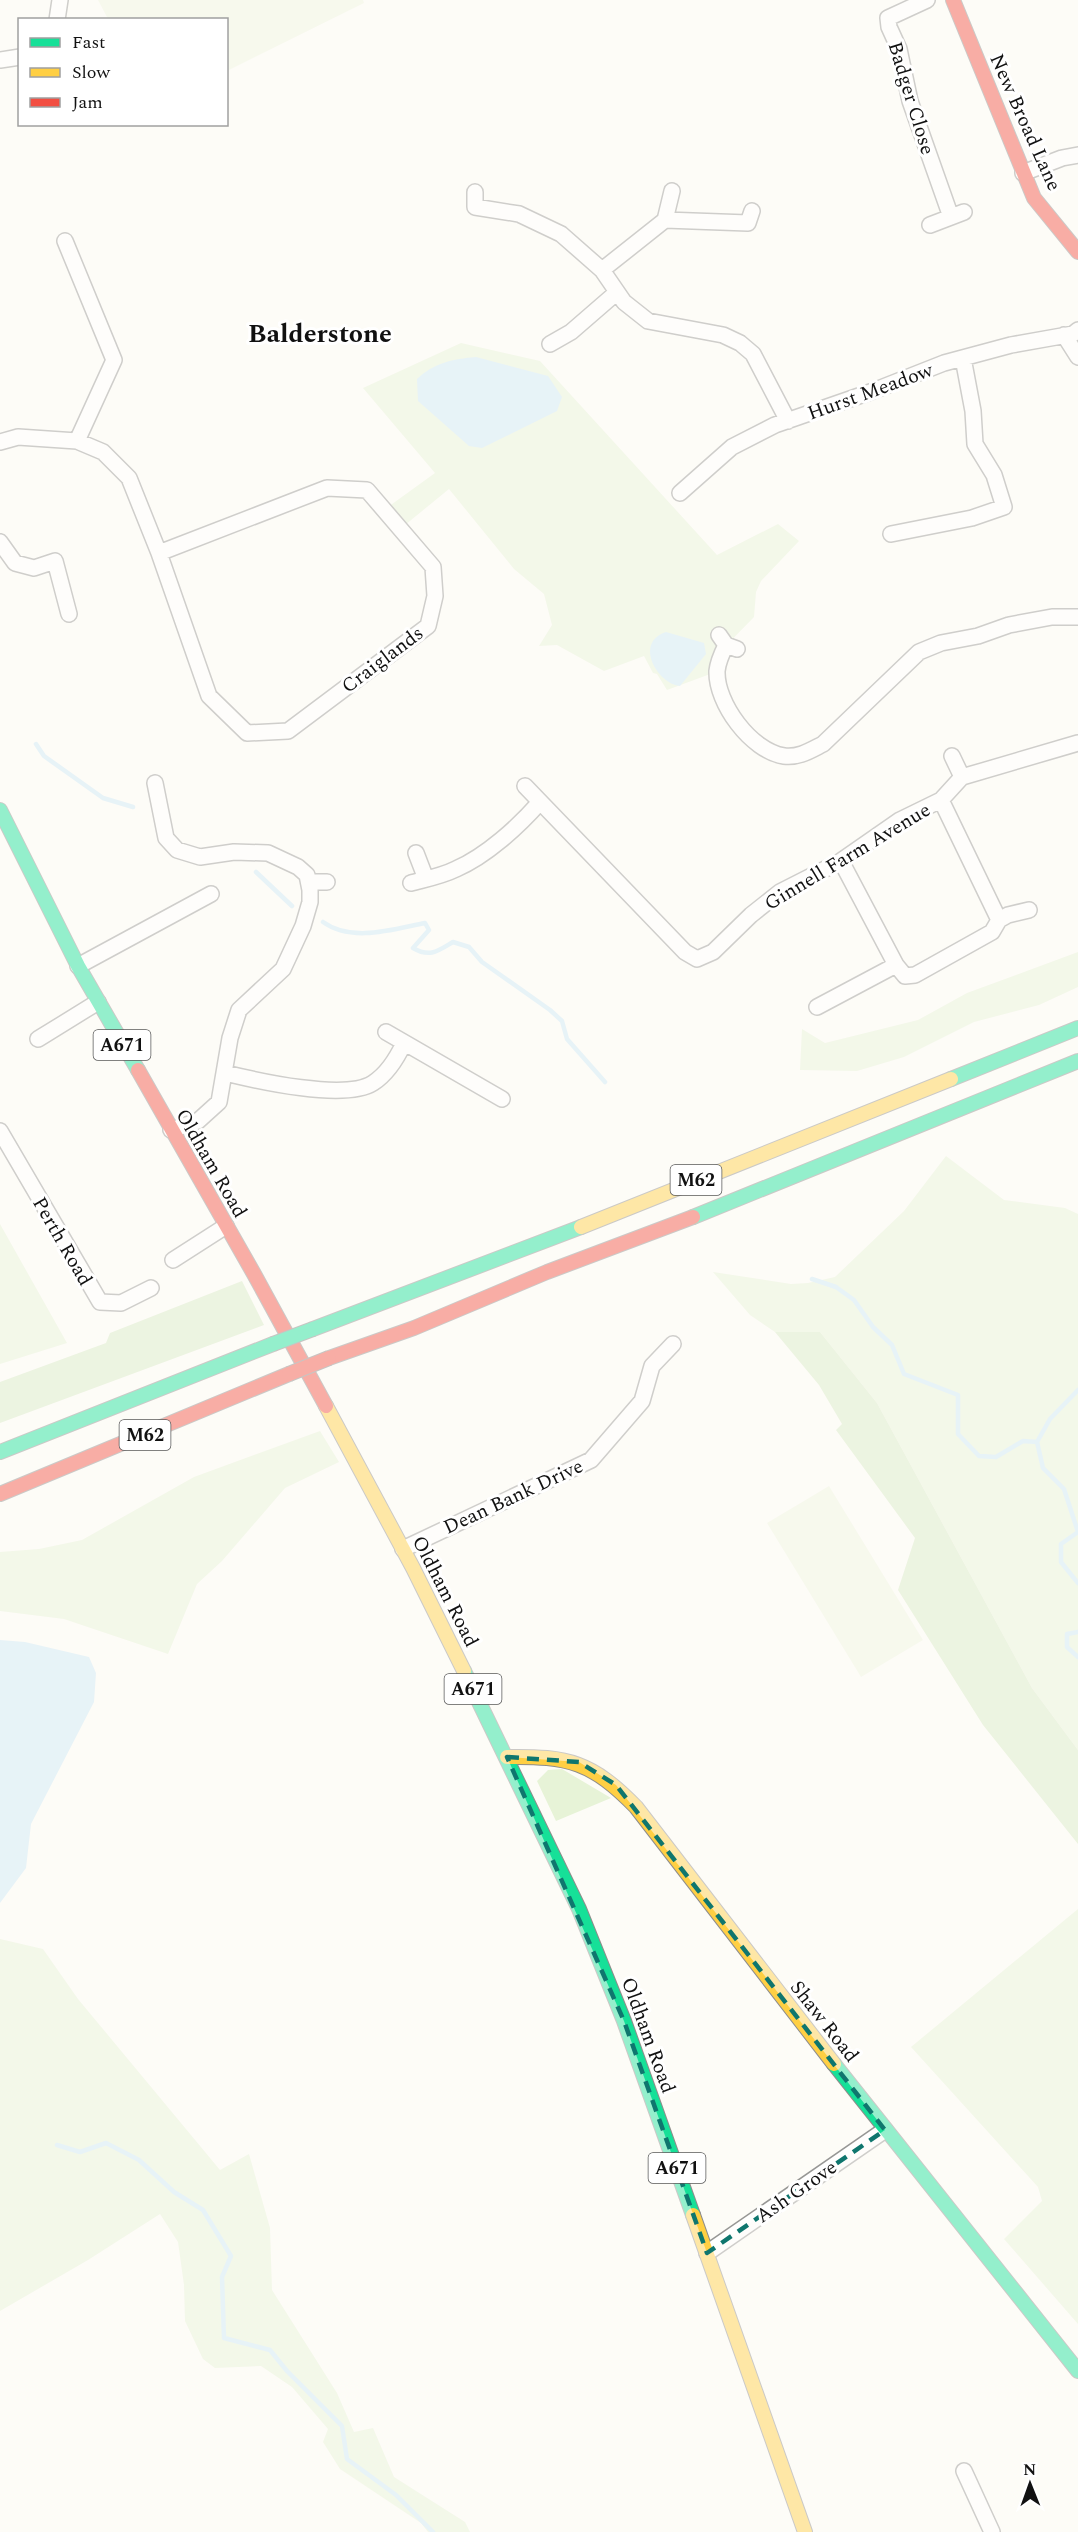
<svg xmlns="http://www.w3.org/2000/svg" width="1078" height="2532" font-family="Spectral,serif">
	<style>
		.green { fill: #e7f3d7 }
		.forest { fill: #d8eac5 }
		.pitch { fill: #f0f6e1 }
		.water { fill: #cde8f7 }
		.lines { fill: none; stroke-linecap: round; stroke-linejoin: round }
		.stream { stroke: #cde8f7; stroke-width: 4.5 }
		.street-casing { stroke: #979795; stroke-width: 18 }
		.fast-casing { stroke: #8e8d8b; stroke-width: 16 }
		.slow-casing { stroke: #8e8d8b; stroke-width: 16 }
		.jam-casing { stroke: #8e8d8b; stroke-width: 16 }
		.street { stroke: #fffffe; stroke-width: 15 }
		.fast { stroke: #16e098; stroke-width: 14 }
		.slow { stroke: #ffcf43; stroke-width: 14 }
		.jam { stroke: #f24e42; stroke-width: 14 }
		.fast-bridge-casing { stroke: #858482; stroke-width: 16; stroke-linecap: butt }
		.jam-bridge-casing { stroke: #858482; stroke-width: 16; stroke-linecap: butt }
		.fast-bridge { stroke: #16e098; stroke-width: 14 }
		.jam-bridge { stroke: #f24e42; stroke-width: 14 }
		.marked { fill: none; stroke: #0f766e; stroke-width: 4.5; stroke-dasharray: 12 8; stroke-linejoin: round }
		.labels { text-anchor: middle; stroke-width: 6; stroke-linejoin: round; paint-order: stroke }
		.shield { fill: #fff; stroke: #585858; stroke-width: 1.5 }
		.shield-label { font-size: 18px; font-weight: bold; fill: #111 }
		.street-label { font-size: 20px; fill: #111; stroke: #fff }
		.district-label { font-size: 26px; font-weight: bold; fill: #111; stroke: #fff }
	</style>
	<rect width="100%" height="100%" fill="#fdfcf7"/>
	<!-- green -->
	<path class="green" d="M461 343 540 361 717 555 778 524 799 541 761 581 756 592 754 617 716 656 713 673 667 690 657 674 653 673 644 656 604 671 557 645 539 646 552 625 544 594 514 569 449 489 405 525 388 507 435 473 363 388Z
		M1078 952V987L1039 1005 974 1022 904 1057 857 1071 800 1070 802 1029 825 1043 918 1020 967 993Z
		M946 1156 1004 1200 1065 1208 1078 1214V1750L1032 1688 877 1403 820 1332H775L750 1315 713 1272 791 1284 808 1283 835 1277 904 1211Z
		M0 1224 67 1343 0 1364Z
		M320 1431 339 1462 285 1488 222 1561 197 1584 168 1654 64 1619 0 1611V1552L39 1549 82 1540 194 1477Z
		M562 1769 611 1798 556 1821 537 1781 548 1770Z
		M1078 1909V2324L1004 2239 1042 2201 1038 2187 911 2047Z
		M0 1939 43 1949 78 1999 220 2170 249 2154 270 2228 272 2290 337 2393 354 2432 373 2428 394 2477 465 2522 470 2532H428L421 2523 340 2469 323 2442 328 2429 292 2387 261 2366 215 2368 203 2359 185 2321 184 2285 178 2242 160 2214 88 2260 0 2311Z"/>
	<!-- forest -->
	<path class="forest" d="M242 1281 264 1325 0 1423V1382L106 1343 110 1333Z
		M775 1332H820L877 1403 1032 1688 1078 1750V1844L983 1725 898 1590 915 1538 836 1430 842 1424 819 1385Z"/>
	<!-- pitch -->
	<path class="pitch" d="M98 0H363L364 3 227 71 226 20 108 19Z
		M829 1486 923 1640 861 1677 767 1523Z"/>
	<!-- water -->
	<path class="water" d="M476 357 548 376 562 397 557 411 482 448 469 446 418 401 417 379C434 363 453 359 476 357Z
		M666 632 704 643 706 654 680 686C658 684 633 643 666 632Z
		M0 1640 25 1642 89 1657 96 1673 94 1702 31 1824 26 1868 0 1903Z"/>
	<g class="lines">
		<!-- stream -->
		<path class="stream" d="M36 744 44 756 103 798 133 807
			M256 872 292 906
			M323 922C352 943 394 929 425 923L429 930 413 948C430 958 438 951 453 942L469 947 482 962 550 1010 562 1021 567 1039 605 1082
			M812 1279 836 1287 854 1300 873 1327 892 1345 904 1374 958 1395V1434L979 1456 996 1457 1023 1441 1037 1442 1043 1468 1064 1489 1078 1532 1061 1544V1562L1078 1583
			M1037 1442 1050 1419 1078 1390
			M1078 1632 1067 1634V1647L1078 1657
			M57 2145 80 2152 106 2143 139 2160 174 2192 203 2210 231 2256 222 2277 224 2338 270 2350 287 2371 342 2426 347 2459 396 2495 433 2532"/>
		<defs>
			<path id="street" d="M927 0 888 18 889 27 899 49 910 101 951 217
				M57 20 60 0
				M0 60 20 57
				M1023 173 1062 158 1078 155
				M475 192V207L519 214 561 234 602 270 624 302 648 321 723 335 740 343 753 354 788 421
				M665 220 672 191
				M930 225 964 212
				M65 241 114 360 77 441
				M602 270 665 220 748 223 752 211
				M1064 335 1078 357
				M550 344 571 332 616 293
				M0 442 18 437 77 441 103 452 129 478 159 553 209 696 247 733 288 731 428 626 435 596 433 567 367 490 327 488 159 553
				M680 493 732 447 775 425 873 391 944 363 1011 345 1073 334 1078 330
				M891 534 972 518 1004 507 994 475 975 444 973 411 963 358
				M0 542 15 563 34 568 55 561 69 614
				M719 635 726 645 737 649
				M726 645C722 653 718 661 717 671 716 703 751 751 784 756 799 758 811 750 823 744L919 652 941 643 978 636 1009 625 1052 617H1078
				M952 756 962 777
				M155 783 166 838 177 850 200 857 234 852 268 853 298 867 307 875 310 890V902L303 926 283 969 239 1010 230 1038 219 1102 198 1121 171 1130
				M525 786 685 952 697 959 713 952 751 915 780 892 841 861 900 820 941 800 962 777 1078 743
				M941 800 999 920
				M416 853 426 879
				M841 861 896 965 905 976 915 975 992 932 999 920 1008 915 1029 910
				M309 882H327
				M411 883C426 879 442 876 456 869 486 856 518 827 540 802
				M78 966 211 894
				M817 1007 896 965
				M386 1032 502 1099
				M38 1039 98 1002
				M225 1073C258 1081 345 1101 373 1083 387 1074 397 1058 404 1043
				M0 1131 100 1302 121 1303 151 1288
				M173 1260 226 1226
				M403 1549 591 1460 642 1401 652 1366 673 1344
				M707 2253 885 2130
				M964 2471 992 2532"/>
			<path id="fast" d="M0 810 78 966 138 1070
				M951 1079 1078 1028
				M693 1217 1078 1061
				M313 1329 581 1227
				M0 1452 273 1344
				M464 1671 579 1909 624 2021 693 2215
				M834 2064 1078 2371"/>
			<path id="slow" d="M581 1227 951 1079
				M326 1406 413 1568 464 1671
				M507 1757C569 1756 592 1762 636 1807L834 2064
				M693 2215 805 2532"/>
			<path id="jam" d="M953 0 1034 198 1078 252
				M138 1070 254 1274 326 1406
				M329 1358 414 1328 547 1272 693 1217
				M0 1494 289 1374"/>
		</defs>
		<!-- street casing -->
		<use href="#street" class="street-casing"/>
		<!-- fast casing -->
		<use href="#fast" class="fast-casing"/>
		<!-- slow casing -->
		<use href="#slow" class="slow-casing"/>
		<!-- jam casing -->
		<use href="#jam" class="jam-casing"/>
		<!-- street -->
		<use href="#street" class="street"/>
		<!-- fast -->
		<use href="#fast" class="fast"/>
		<!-- slow -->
		<use href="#slow" class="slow"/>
		<!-- jam -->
		<use href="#jam" class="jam"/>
		<defs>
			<path id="fast-bridge" d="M273 1344 313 1329"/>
			<path id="jam-bridge" d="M289 1374 329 1358"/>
		</defs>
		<!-- fast-bridge casing -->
		<use href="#fast-bridge" class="fast-bridge-casing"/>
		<!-- jam-bridge casing -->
		<use href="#jam-bridge" class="jam-bridge-casing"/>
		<!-- fast-bridge -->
		<use href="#fast-bridge" class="fast-bridge"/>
		<!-- jam-bridge -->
		<use href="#jam-bridge" class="jam-bridge"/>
	</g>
	<!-- marked area -->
	<path d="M0 0H1078V2532H0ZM507 1757 579 1762 616 1785 885 2130 707 2253 624 2021Z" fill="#fdfcf7" fill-opacity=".55" fill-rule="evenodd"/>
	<path class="marked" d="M507 1757 579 1762 616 1785 885 2130 707 2253 624 2021Z"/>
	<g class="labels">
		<!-- shield labels -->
		<g class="shield">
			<rect x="93.5" y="1030" width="57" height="30" rx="4.5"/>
			<rect x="670.5" y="1165" width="51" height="30" rx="4.5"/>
			<rect x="119.5" y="1420" width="51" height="30" rx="4.5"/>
			<rect x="444.5" y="1674" width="57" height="30" rx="4.5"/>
			<rect x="648.5" y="2153" width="57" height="30" rx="4.5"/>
		</g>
		<g class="shield-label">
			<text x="122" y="1051">A671</text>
			<text x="696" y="1186">M62</text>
			<text x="145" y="1441">M62</text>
			<text x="473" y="1695">A671</text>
			<text x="677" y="2174">A671</text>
		</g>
		<!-- street labels -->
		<g class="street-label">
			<text transform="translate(912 98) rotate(73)" y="7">Badger Close</text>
			<text transform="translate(1026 122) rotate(66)" y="7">New Broad Lane</text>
			<text transform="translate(870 391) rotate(-20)" y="7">Hurst Meadow</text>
			<text transform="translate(382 659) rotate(-37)" y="7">Craiglands</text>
			<text transform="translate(847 856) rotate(-31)" y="7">Ginnell Farm Avenue</text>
			<text transform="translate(212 1163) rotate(60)" y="7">Oldham Road</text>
			<text transform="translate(63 1241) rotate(60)" y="7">Perth Road</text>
			<text transform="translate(513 1496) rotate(-25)" y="7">Dean Bank Drive</text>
			<text transform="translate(446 1591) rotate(63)" y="7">Oldham Road</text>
			<text transform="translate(825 2021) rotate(52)" y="7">Shaw Road</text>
			<text transform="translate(649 2035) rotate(70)" y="7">Oldham Road</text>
			<text transform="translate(796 2191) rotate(-35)" y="7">Ash Grove</text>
		</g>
		<!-- district labels -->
		<g class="district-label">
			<text x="320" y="342">Balderstone</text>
		</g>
	</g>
	<!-- legend -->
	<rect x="18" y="18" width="210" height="108" fill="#ffffff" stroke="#a0a0a0" stroke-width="1.5"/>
	<rect x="30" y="38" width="30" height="9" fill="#16e098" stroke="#a0a0a0" stroke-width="1.5"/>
	<text x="72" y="48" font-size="18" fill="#111111">Fast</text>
	<rect x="30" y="68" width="30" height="9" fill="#ffcf43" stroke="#a0a0a0" stroke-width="1.5"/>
	<text x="72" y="78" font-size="18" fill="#111111">Slow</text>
	<rect x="30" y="98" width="30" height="9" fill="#f24e42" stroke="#a0a0a0" stroke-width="1.5"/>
	<text x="72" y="108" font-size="18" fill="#111111">Jam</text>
	<!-- north arrow -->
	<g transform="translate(1030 2484) rotate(359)" stroke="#ffffff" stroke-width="4.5" paint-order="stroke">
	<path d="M0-4.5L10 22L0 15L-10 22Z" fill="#111111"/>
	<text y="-9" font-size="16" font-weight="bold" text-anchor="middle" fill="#111111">N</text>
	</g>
</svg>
